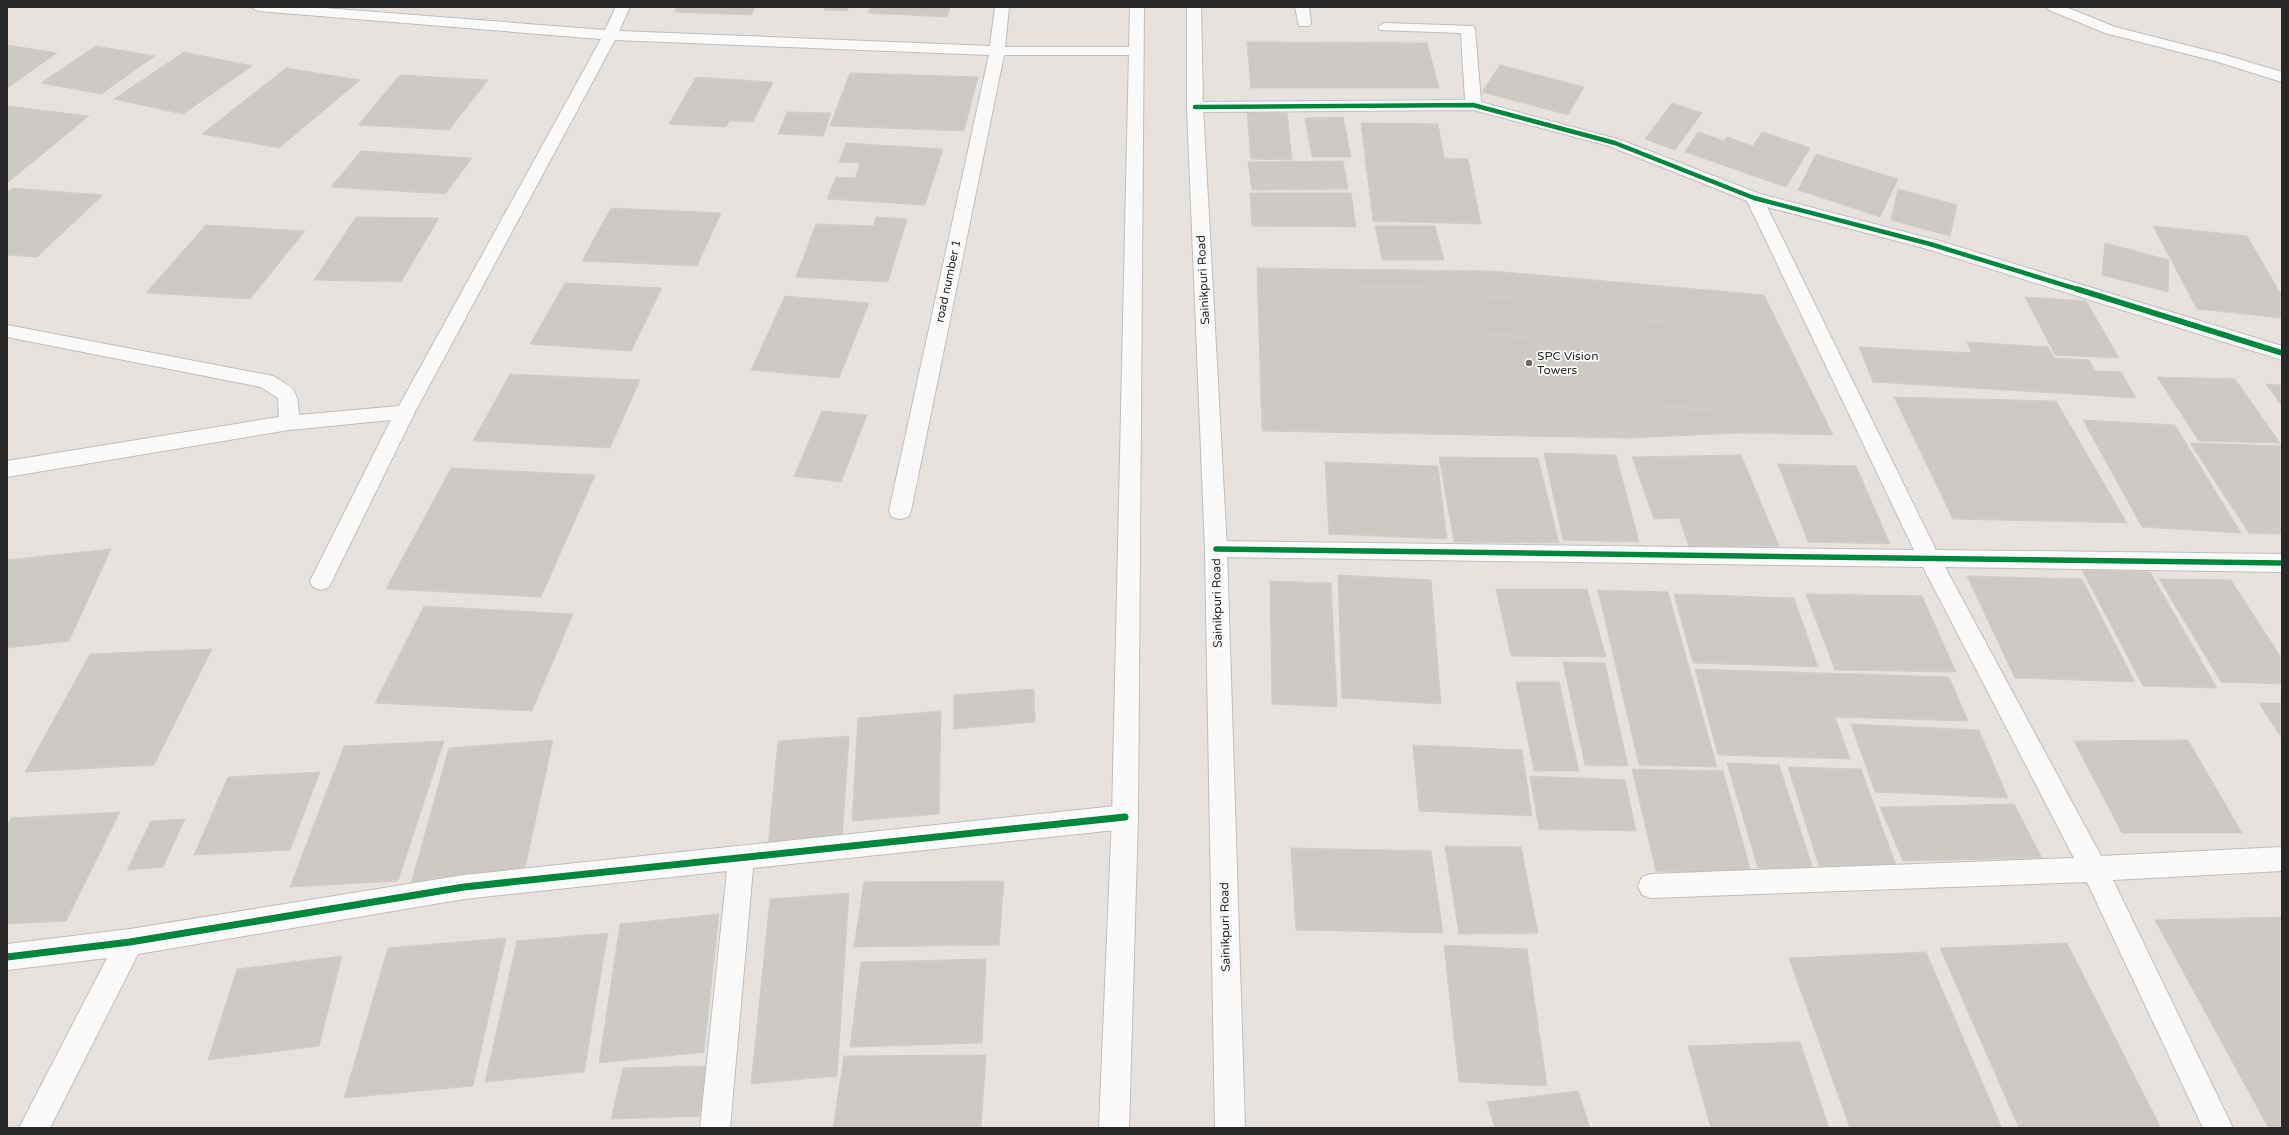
<svg xmlns="http://www.w3.org/2000/svg" width="2289" height="1135" font-family="'Varela Round',sans-serif">
	<style>
		.building { fill: #cdcac6; stroke: #d2cdc9 }
		.lines { fill: none; stroke-linecap: round; stroke-linejoin: round }
		.service-casing { stroke: #c0bfbf; stroke-width: 2 }
		.minor-casing { stroke: #c0bfbf; stroke-width: 2 }
		.secondary-casing { stroke: #c0bfbf; stroke-width: 2 }
		.service { fill: #fbfafa; fill-rule: evenodd }
		.minor { fill: #fbfafa; fill-rule: evenodd }
		.secondary { fill: #fbfafa; fill-rule: evenodd }
		.cycleway-far2-casing { stroke: #fff; stroke-width: 6 }
		.cycleway-far1-casing { stroke: #fff; stroke-width: 8 }
		.cycleway-casing { stroke: #fff; stroke-width: 10 }
		.cycleway-far2 { stroke: #00873e; stroke-width: 4.5 }
		.cycleway-far1 { stroke: #00873e; stroke-width: 5.5 }
		.cycleway { stroke: #00873e; stroke-width: 7 }
		.poi-dot { fill: #6b6967; stroke: #fff; stroke-width: 1.5 }
		.labels { text-anchor: middle; stroke-width: 3.5; stroke-linejoin: round; paint-order: stroke }
		.street-label { font-size: 12px; fill: #282828; stroke: #fff }
		.poi-label { font-size: 12px; fill: #282828; stroke: #fff; text-anchor: start }
	</style>
	<rect width="100%" height="100%" fill="#e7e1dd"/>
	<!-- building -->
	<path class="building" d="M677 7H755L751 15 674 12Z
		M825 7H849L847 11 824 10Z
		M871 7H950L947 17 868 13Z
		M1247 42 1427 43 1439 88H1251Z
		M7 45 57 53 7 88Z
		M96 46 155 56 101 94 41 83Z
		M184 52 252 66 183 114 114 99Z
		M1500 65 1584 87 1568 115 1482 92Z
		M286 68 360 80 279 148 202 134Z
		M850 73 978 77 964 131 830 126Z
		M400 75 488 80 449 130 358 125Z
		M696 77 773 82 753 122 730 121 726 127 669 124Z
		M1672 103 1702 113 1675 150 1645 139Z
		M7 106 89 116 7 183Z
		M787 112 831 113 823 136 778 134Z
		M1247 112 1287 113 1292 160 1251 159Z
		M1343 117 1351 157H1312L1305 118Z
		M1361 123 1438 124 1444 158 1468 159 1481 224 1373 221Z
		M1698 132 1724 141 1727 137 1753 146 1762 132 1810 148 1786 187 1685 152Z
		M846 143 943 149 925 205 827 199 836 177 855 178 860 163 839 162Z
		M361 151 472 158 445 194 331 187Z
		M1816 154 1898 179 1880 217 1798 190Z
		M1343 161 1348 189 1252 190 1248 162Z
		M12 188 103 195 37 257 7 255V192Z
		M1898 189 1957 205 1950 236 1891 220Z
		M1250 193H1351L1356 227 1252 226Z
		M611 208 721 213 697 266 582 261Z
		M356 217 439 218 401 282 314 280Z
		M876 217 907 219 888 282 796 277 816 224 874 226Z
		M206 225 305 231 250 299 146 293Z
		M1375 226H1435L1444 260H1382Z
		M2153 226 2247 236 2282 296V318L2197 309Z
		M2105 243 2169 260 2168 292 2102 275Z
		M1257 268 1493 271 1764 295 1833 435 1738 433 1628 438 1262 431Z
		M565 283 662 288 631 351 530 344Z
		M1439 287 1453 329 1398 323 1404 417H1356L1347 288Z
		M785 296 869 303 839 378 751 370Z
		M1481 296 1542 298 1551 338 1488 335Z
		M2025 297 2086 301 2119 358 2055 355Z
		M1641 320 1750 324 1781 412 1664 407Z
		M1967 342 2048 347 2054 358 2089 360 2095 371 2121 372 2136 398 1873 382 1859 347 1972 353Z
		M510 374 640 380 610 448 473 441Z
		M2157 377 2235 379 2280 443 2199 441Z
		M2266 384 2282 385V406Z
		M1894 397 2056 401 2127 523 1953 519Z
		M822 411 867 415 841 482 794 476Z
		M2083 420 2175 425 2241 533 2142 527Z
		M2190 443 2282 446V534L2249 533Z
		M1544 453 1616 455 1639 542 1563 540Z
		M1741 455 1779 546 1689 547 1679 518 1654 519 1632 457Z
		M1439 457 1538 458 1559 543 1454 542Z
		M1325 462 1438 466 1447 539 1329 534Z
		M1778 464 1856 466 1890 544 1808 542Z
		M451 468 595 475 541 597 386 589Z
		M111 549 69 641 7 648V560Z
		M2082 570 2150 572 2217 688 2143 686Z
		M1338 575 1431 580 1441 704 1342 698Z
		M1967 576 2082 579 2135 682 2015 678Z
		M2159 579 2231 580 2282 659V684L2221 682Z
		M1270 581 1331 583 1337 707 1272 704Z
		M1496 589H1587L1606 657 1511 656Z
		M1598 590 1668 592 1717 767 1639 765Z
		M1674 594 1794 598 1818 667 1693 663Z
		M1806 594 1922 596 1956 672 1835 670Z
		M424 606 573 614 532 711 375 703Z
		M212 649 154 765 25 772 90 654Z
		M1563 662 1605 663 1628 766 1585 765Z
		M1695 669 1949 677 1968 721 1835 717 1850 759 1718 755Z
		M1516 682H1559L1579 771H1534Z
		M1034 689 1035 722 954 729V695Z
		M2259 703H2282V739Z
		M941 711 939 814 852 821 858 718Z
		M1851 724 1979 730 2008 798 1875 792Z
		M849 736 842 840 768 847 778 741Z
		M553 740 523 877 410 887 449 748Z
		M2188 740 2242 833H2122L2074 741Z
		M444 741 398 881 290 887 344 746Z
		M1413 745 1522 750 1532 816 1419 811Z
		M1727 763 1779 765 1813 869 1758 868Z
		M1788 767 1861 769 1897 868 1819 866Z
		M1632 769 1723 771 1752 875 1656 871Z
		M320 772 290 850 194 855 228 777Z
		M1530 776 1625 780 1636 831 1539 829Z
		M2014 804 2042 858 1903 861 1880 807Z
		M120 812 66 921 7 924V826L11 818Z
		M185 819 163 867 127 870 151 821Z
		M1445 846 1521 847 1538 933 1459 934Z
		M1291 848 1431 851 1443 933 1296 930Z
		M1004 881 999 945 854 947 864 882Z
		M849 893 837 1076 751 1084 770 899Z
		M719 914 704 1052 599 1063 620 924Z
		M2282 917V1127H2268L2155 920Z
		M608 933 584 1072 485 1082 517 941Z
		M506 938 473 1086 344 1098 388 948Z
		M2067 943 2161 1128H2019L1940 948Z
		M1444 945 1527 949 1547 1086 1459 1082Z
		M1926 952 2002 1128H1850L1789 958Z
		M342 956 319 1046 208 1060 237 969Z
		M986 959 982 1043 850 1047 861 962Z
		M1800 1042 1829 1128H1711L1688 1046Z
		M986 1055 981 1128H833L844 1056Z
		M714 1066 705 1116 611 1119 623 1068Z
		M1578 1091 1590 1128H1495L1487 1102Z"/>
	<g class="lines">
		<defs>
			<path id="service" d="M1295 7H1309L1311 23 1309 26H1299Z"/>
			<path id="minor" d="M251 7H312L605 30 616 7H630L619 31 990 46 995 7H1009L1005 47H1137L1144 51 1137 55H1004L911 511 908 517 900 519 892 517 889 511 989 55 615 40 415 412 329 587 321 590 313 587 310 581 391 420 289 430 7 477V461L279 417 278 398 261 387 7 337V325L273 376C295 390 297 387 299 415L399 406 601 39 258 11Z
				M2047 7H2066L2115 27 2225 55 2282 72V82L2215 61 2105 33 2049 10Z
				M1385 23 1473 26 1475 29 1481 102 1621 140 1760 194 1936 240 2282 346V360L1924 248 1767 207 1936 550 2282 554V572L1945 567 2101 856 2282 847V871L2113 880 2233 1128H2203L2087 882 1651 898 1642 895 1638 886 1642 877 1651 874 2074 858 1923 567 1216 557 1208 555 1205 549 1208 543 1216 541 1914 550 1747 201 1609 146 1473 110 1195 112 1189 110 1187 107 1189 104 1195 102 1465 100 1461 33 1380 30 1378 27Z
				M1125 805 1134 809 1138 817 1134 825 1125 829 753 868 730 1128H700L727 871 464 899 138 954 50 1128H19L107 958 7 970V944L130 929 464 875Z"/>
			<path id="secondary" d="M1130 7H1144L1138 817 1129 1128H1099L1112 817Z
				M1187 7H1201L1203 107 1227 549 1245 1128H1215L1205 549 1187 107Z"/>
		</defs>
		<!-- service casing -->
		<use href="#service" class="service-casing"/>
		<!-- minor casing -->
		<use href="#minor" class="minor-casing"/>
		<!-- secondary casing -->
		<use href="#secondary" class="secondary-casing"/>
		<!-- service -->
		<use href="#service" class="service"/>
		<!-- minor -->
		<use href="#minor" class="minor"/>
		<!-- secondary -->
		<use href="#secondary" class="secondary"/>
		<defs>
			<path id="cycleway-far2" d="M1195 107 1473 105 1615 143 1754 198 1930 244 2080 290"/>
			<path id="cycleway-far1" d="M2077 289 2282 353
				M1216 549 2282 563"/>
			<path id="cycleway" d="M7 957 130 942 464 887 1125 817"/>
		</defs>
		<!-- cycleway-far2 casing -->
		<use href="#cycleway-far2" class="cycleway-far2-casing"/>
		<!-- cycleway-far1 casing -->
		<use href="#cycleway-far1" class="cycleway-far1-casing"/>
		<!-- cycleway casing -->
		<use href="#cycleway" class="cycleway-casing"/>
		<!-- cycleway-far2 -->
		<use href="#cycleway-far2" class="cycleway-far2"/>
		<!-- cycleway-far1 -->
		<use href="#cycleway-far1" class="cycleway-far1"/>
		<!-- cycleway -->
		<use href="#cycleway" class="cycleway"/>
	</g>
	<!-- markers -->
	<circle class="poi-dot" cx="1529" cy="363" r="4"/>
	<g class="labels">
		<!-- street labels -->
		<g class="street-label">
			<text transform="translate(1203 280) rotate(-93)" y="4">Sainikpuri Road</text>
			<text transform="translate(948 281) rotate(-78)" y="4">road number 1</text>
			<text transform="translate(1217 603) rotate(-91)" y="4">Sainikpuri Road</text>
			<text transform="translate(1225 927) rotate(-91)" y="4">Sainikpuri Road</text>
		</g>
		<!-- poi labels -->
		<g class="poi-label">
			<text x="1537" y="360">SPC Vision<tspan x="1537" dy="14">Towers</tspan></text>
		</g>
	</g>
	<!-- border -->
	<rect width="2289" height="1135" fill="none" stroke="#282828" stroke-width="16"/>
</svg>
